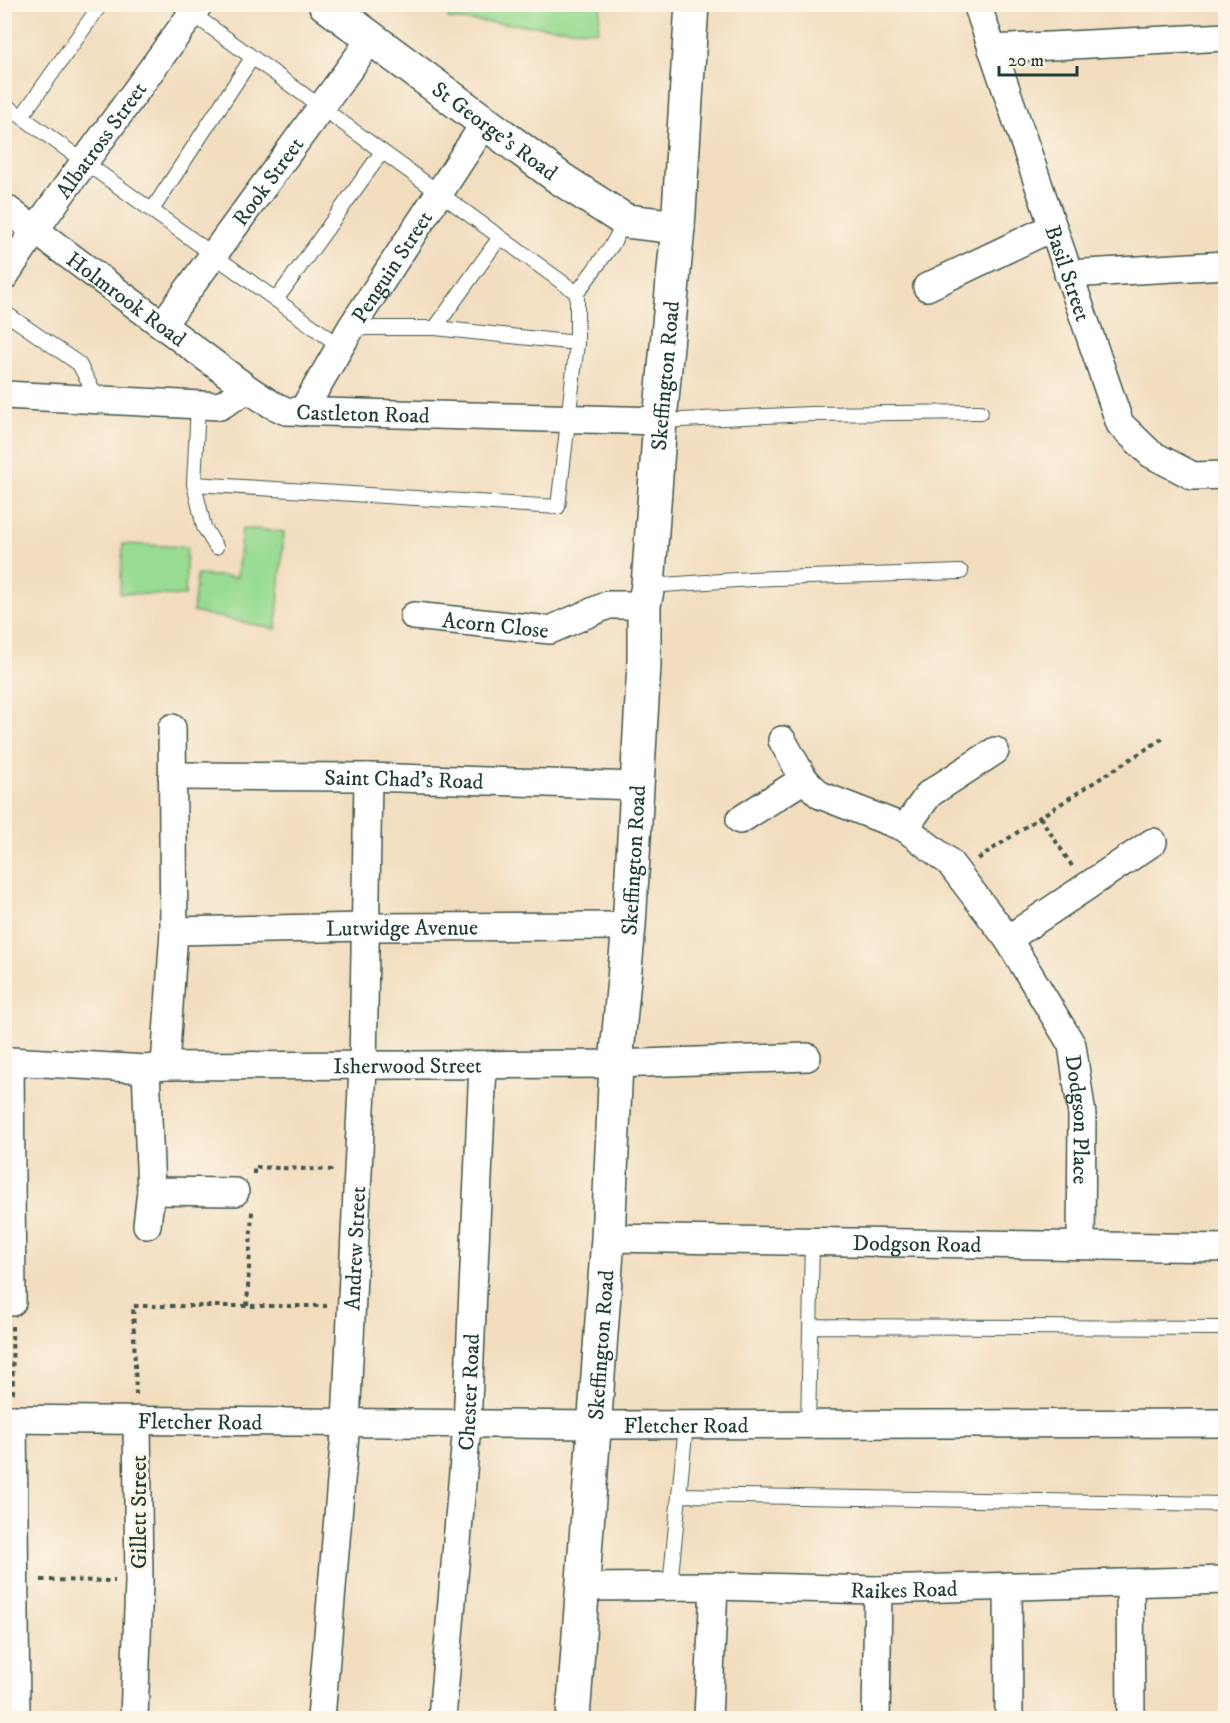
<svg xmlns="http://www.w3.org/2000/svg" width="1230" height="1723" font-family="'IM FELL DW Pica',serif">
	<style>
		.green { fill: #99db92; stroke: #5c8c63; stroke-width: 1.5 }
		.lines { fill: none; stroke-linecap: round; stroke-linejoin: round }
		.lane-casing { stroke: #3f5549; stroke-width: 16 }
		.street-casing { stroke: #3f5549; stroke-width: 30 }
		.secondary-casing { stroke: #3f5549; stroke-width: 36 }
		.path { stroke: #3f5549; stroke-width: 4; stroke-dasharray: 4.5 4.5; stroke-linecap: butt }
		.lane { stroke: #fff; stroke-width: 14 }
		.street { stroke: #fff; stroke-width: 27 }
		.secondary { stroke: #fff; stroke-width: 33 }
		.labels { text-anchor: middle; stroke-width: 6; stroke-linejoin: round; paint-order: stroke }
		.street-label { font-size: 22px; fill: #1f3d34; stroke: #fcf5e5 }
	</style>
	<rect width="100%" height="100%" fill="#fcf5e5"/>
	<filter id="ink" filterUnits="userSpaceOnUse"><feTurbulence type="fractalNoise" baseFrequency=".0167" numOctaves="2"/><feDisplacementMap in="SourceGraphic" scale="12" xChannelSelector="R" yChannelSelector="G"/><feConvolveMatrix kernelMatrix="1 2 1 2 8 2 1 2 1" color-interpolation-filters="sRGB"/></filter>
	<filter id="wash" filterUnits="userSpaceOnUse"><feTurbulence type="fractalNoise" baseFrequency=".008" numOctaves="4" result="noise"/><feDisplacementMap in="SourceGraphic" scale="24" xChannelSelector="R" yChannelSelector="G"/><feGaussianBlur stdDeviation="1.35" result="paint"/><feColorMatrix in="noise" values="0 0 0 0 0 0 0 0 0 0 0 0 0 0 0 0 0 1.4 0 .05"/><feComposite in="paint" operator="in"/></filter>
	<g filter="url(#wash)">
		<rect width="100%" height="100%" fill="#f2ddbf"/>
		<!-- green -->
		<path class="green" d="M449 5V4L601 5 598 31 448 19Z
			M242 528 284 532 276 629 193 612 197 575 237 577Z
			M123 544 187 547 185 596 120 593Z"/>
	</g>
	<g filter="url(#ink)">
		<g class="lines">
			<defs>
				<path id="lane" d="M179 4 577 293
					M4 104 340 346
					M22 116 101 4
					M152 210 252 58
					M276 300 382 152
					M4 312 79 364 98 400
					M351 328H435L577 343
					M435 328 500 237
					M198 405 194 484 558 507 577 343V293L612 245 625 221
					M660 421 811 414 981 412
					M194 484 204 527 216 547
					M648 586 751 579 961 572
					M810 1326 1226 1328
					M808 1425 812 1241
					M679 1495 1226 1504
					M670 1586 686 1425"/>
				<g id="street">
					<path id="s1" d="M977 4 1120 424 1151 454 1193 476 1226 475"/>
					<path d="M992 49 1226 37"/>
					<path id="s2" d="M4 207 248 389"/>
					<path d="M1068 274 1226 265"/>
					<path id="s3" d="M4 277 35 230 199 4"/>
					<path d="M927 287 1053 227"/>
					<path id="s4" d="M163 324 371 39"/>
					<path id="s5" d="M4 395 220 406 248 389 271 404 286 411 660 421"/>
					<path id="s6" d="M302 412 351 328 485 123"/>
					<path id="s7" d="M414 616 550 630 608 605H644"/>
					<path id="s8" d="M782 740 804 779 820 795 905 828 949 862 1008 939 1072 1045 1082 1115 1081 1245"/>
					<path id="s9" d="M172 776 368 777 637 786"/>
					<path d="M740 820 804 779"/>
					<path d="M905 828 929 794 995 751"/>
					<path id="s10" d="M174 931 366 927 629 926"/>
					<path d="M1008 939 1153 842"/>
					<path d="M165 1066 174 931 172 728"/>
					<path d="M146 1069 151 1191 235 1192"/>
					<path d="M147 1225 151 1191"/>
					<path id="s11" d="M608 1238 1226 1248"/>
					<path id="s12" d="M12 1302 10 1061 146 1069 165 1066 616 1064 807 1057"/>
					<path id="s13" d="M4 1419 593 1425 1226 1423"/>
					<path d="M13 1419 16 1718"/>
					<path d="M1130 1583 1131 1718"/>
					<path d="M1008 1586 1009 1718"/>
					<path id="s14" d="M583 1587 714 1586 878 1590 1226 1580"/>
					<path d="M134 1718 139 1582 137 1420"/>
					<path id="s15" d="M321 1718 346 1422 363 1067 368 777"/>
					<path id="s16" d="M442 1718 467 1425 483 1065"/>
					<path d="M708 1718 714 1586"/>
					<path d="M876 1718 878 1590"/>
				</g>
				<g id="secondary">
					<path id="s17" d="M325 4 561 179 626 221 678 227"/>
					<path id="s18" d="M573 1718 608 1238 616 1064 629 926 644 665V605L648 586 660 421 678 227 692 4"/>
				</g>
			</defs>
			<!-- lane casing -->
			<use href="#lane" class="lane-casing"/>
			<!-- street casing -->
			<use href="#street" class="street-casing"/>
			<!-- secondary casing -->
			<use href="#secondary" class="secondary-casing"/>
			<!-- path -->
			<path class="path" d="M1040 817 1072 866
				M978 859 1040 817 1165 737
				M254 1174V1167L333 1170
				M247 1306 252 1211
				M12 1326 13 1394
				M136 1395 133 1306H327
				M41 1580 115 1581"/>
			<!-- lane -->
			<use href="#lane" class="lane"/>
			<!-- street -->
			<use href="#street" class="street"/>
			<!-- secondary -->
			<use href="#secondary" class="secondary"/>
		</g>
	</g>
	<g class="labels">
		<!-- street labels -->
		<g class="street-label">
			<text dy="8" stroke="none"><textPath href="#s17" startOffset="212">St George's Road</textPath></text>
			<text dy="8" stroke="none"><textPath href="#s3" startOffset="168">Albatross Street</textPath></text>
			<text dy="8" stroke="none"><textPath href="#s4" startOffset="177">Rook Street</textPath></text>
			<text dy="8" stroke="none"><textPath href="#s6" startOffset="171">Penguin Street</textPath></text>
			<text dy="8" stroke="none"><textPath href="#s1" startOffset="284">Basil Street</textPath></text>
			<text dy="8" stroke="none"><textPath href="#s2" startOffset="153">Holmrook Road</textPath></text>
			<text dy="8" stroke="none"><textPath href="#s18" startOffset="1346">Skeffington Road</textPath></text>
			<text dy="8" stroke="none"><textPath href="#s5" startOffset="370">Castleton Road</textPath></text>
			<text dy="8" stroke="none"><textPath href="#s7" startOffset="82">Acorn Close</textPath></text>
			<text dy="8" stroke="none"><textPath href="#s9" startOffset="232">Saint Chad's Road</textPath></text>
			<text dy="8" stroke="none"><textPath href="#s18" startOffset="860">Skeffington Road</textPath></text>
			<text dy="8" stroke="none"><textPath href="#s10" startOffset="228">Lutwidge Avenue</textPath></text>
			<text dy="8" stroke="none"><textPath href="#s12" startOffset="639">Isherwood Street</textPath></text>
			<text dy="8" stroke="none"><textPath href="#s8" startOffset="510">Dodgson Place</textPath></text>
			<text dy="8" stroke="none"><textPath href="#s11" startOffset="309">Dodgson Road</textPath></text>
			<text dy="8" stroke="none"><textPath href="#s15" startOffset="471">Andrew Street</textPath></text>
			<text dy="8" stroke="none"><textPath href="#s18" startOffset="374">Skeffington Road</textPath></text>
			<text dy="8" stroke="none"><textPath href="#s16" startOffset="327">Chester Road</textPath></text>
			<text dy="8" stroke="none"><textPath href="#s13" startOffset="196">Fletcher Road</textPath></text>
			<text dy="8" stroke="none"><textPath href="#s13" startOffset="682">Fletcher Road</textPath></text>
			<text transform="translate(138 1512) rotate(-90)" y="8">Gillett Street</text>
			<text dy="8" stroke="none"><textPath href="#s14" startOffset="321">Raikes Road</textPath></text>
		</g>
	</g>
	<!-- margin -->
	<rect width="1230" height="1723" fill="none" stroke="#fcf5e5" stroke-width="24"/>
	<!-- scale -->
	<path d="M999 66v9h78v-9" fill="none" stroke="#1f3d34" stroke-width="3"/>
	<text x="1008" y="66" font-size="18" fill="#1f3d34" stroke="#fcf5e5" stroke-width="4.5" paint-order="stroke">20 m</text>
</svg>
